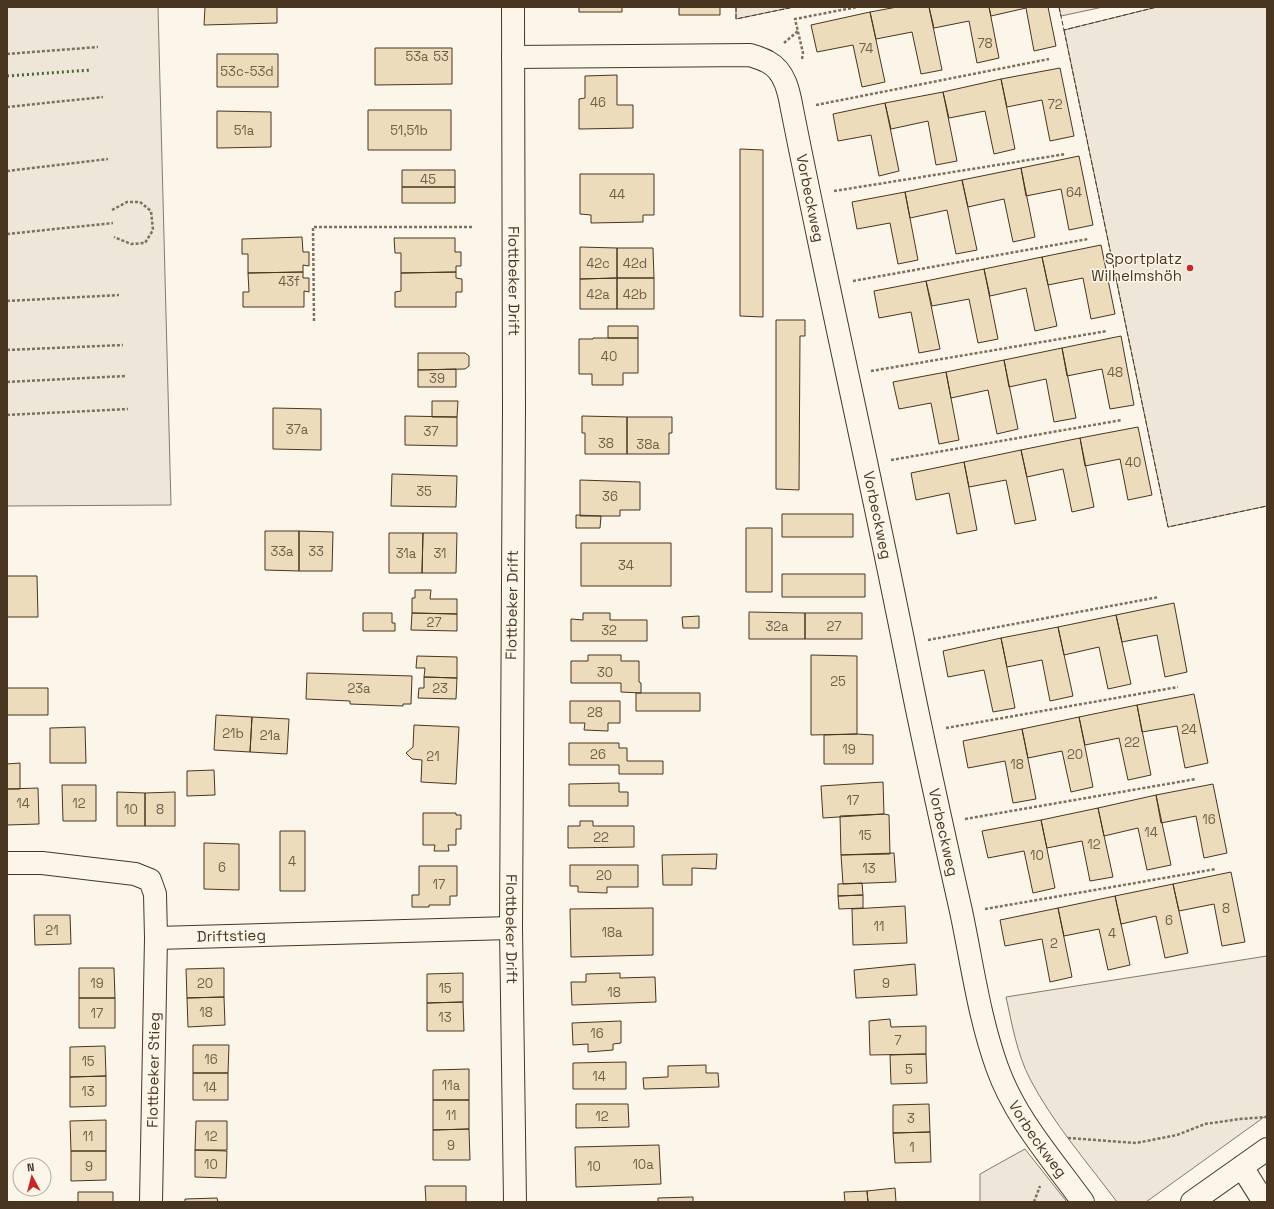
<svg xmlns="http://www.w3.org/2000/svg" width="1274" height="1209" font-family="'Space Grotesk',sans-serif">
	<style>
		.green { fill: #ede6d9; stroke: #887966 }
		.building { fill: #ecdcbc; stroke: #4a3520 }
		.lines { fill: none; stroke-linecap: round; stroke-linejoin: round }
		.street-casing { stroke: #4a3520; stroke-width: 24 }
		.secondary-casing { stroke: #4a3520; stroke-width: 24 }
		.path { stroke: #7f6f5c; stroke-width: 2.5; stroke-dasharray: 3 2; stroke-linecap: butt }
		.street { stroke: #fbf6e9; stroke-width: 22 }
		.secondary { stroke: #fbf6e9; stroke-width: 22 }
		.hedge { stroke: #436837; stroke-width: 3; stroke-dasharray: 2 3; stroke-linecap: butt }
		.fence { stroke: #4a3520; stroke-width: 1; stroke-dasharray: 5 2; stroke-linecap: butt }
		.poi-dot { fill: #c62828; stroke: #fbf6e9; stroke-width: 1.5 }
		.labels { text-anchor: middle; stroke-width: 3; stroke-linejoin: round; paint-order: stroke }
		.number-label { font-size: 13px; fill: #725f47 }
		.street-label { font-size: 15px; fill: #4a3520; stroke: #fbf6e9 }
		.poi-label { font-size: 15px; fill: #4a3520; stroke: #fbf6e9; text-anchor: end }
	</style>
	<rect width="100%" height="100%" fill="#fbf6e9"/>
	<!-- green -->
	<path class="green" d="M7 7H158L171 505 7 506Z
		M736 7H794L736 19Z
		M1059 7H1103L1061 16Z
		M1157 7H1267V506L1168 527 1064 30Z
		M1267 956V1115L1146 1202H1117C1087 1162 1053 1123 1030 1079 1017 1054 1012 1024 1006 997Z
		M1025 1149 1067 1202H980V1174Z"/>
	<!-- building -->
	<path class="building" d="M205 7H277V23L204 25Z
		M579 7H622V12H579Z
		M679 7H720V15H679Z
		M897 7H929L942 70 921 74 912 32 876 39 870 12Z
		M929 7H989L999 58 977 63 969 21 934 28Z
		M989 7H1048L1056 46 1034 51 1026 8 991 16Z
		M870 12 885 82 862 87 853 45 817 52 811 25Z
		M375 48H452V84L375 85Z
		M217 54H278V87H217Z
		M1060 68 1074 136 1050 141 1042 100 1007 107 1001 79Z
		M617 75V105H633V128L579 129V99L585 98V76Z
		M1001 79 1015 149 994 154 985 111 949 118 943 92Z
		M943 92 957 161 936 165 928 121 891 129 885 103Z
		M885 103 899 171 879 176 871 135 838 141 833 114Z
		M368 110H451V150H368Z
		M217 111 271 112V147L217 148Z
		M740 149 763 150V317L740 316Z
		M1079 156 1093 225 1069 230 1061 189 1026 196 1021 168Z
		M1021 168 1035 237 1013 242 1004 199 968 207 962 180Z
		M402 170H455V187H402Z
		M580 174H654V215H643V222L591 223V215L580 214Z
		M962 180 977 250 956 254 947 210 910 218 905 192Z
		M402 187H455V203H402Z
		M905 192 918 260 898 264 890 223 857 229 852 202Z
		M302 237 303 252H309V266L303 265V272L248 273V254H242V239Z
		M394 238H455V252H461V266H456V272L401 273V253H395Z
		M1101 245 1115 314 1091 319 1083 278 1048 285 1042 257Z
		M580 247 617 248V278L580 279Z
		M617 248H653L654 278H617Z
		M1042 257 1057 326 1035 331 1026 288 990 296 984 269Z
		M984 269 998 339 978 343 969 299 932 306 926 281Z
		M303 272V278H309V292L304 291V307H243V292H249L248 273Z
		M456 272V278L462 279V292H456V307H395V292L401 291V273Z
		M617 278V309H580V279Z
		M617 278H654V309H617Z
		M926 281 940 349 919 353 911 312 879 318 874 291Z
		M776 320H805V336H800L799 490 776 489Z
		M608 326H638V338H608Z
		M1121 336 1134 405 1110 409 1102 369 1067 376 1062 348Z
		M593 338H638V373H623V385H592V374H579V339H593Z
		M1062 348 1076 418 1054 422 1046 379 1009 387 1004 360Z
		M418 353H465L469 356V366L465 369 418 370Z
		M1004 360 1018 429 997 434 988 390 951 398 946 372Z
		M456 369V387H418V370Z
		M946 372 959 440 939 444 931 403 899 409 893 382Z
		M432 401H458L457 417H432Z
		M273 408 321 409V450L273 449Z
		M405 416 457 417V446L405 445Z
		M582 416 627 417V454H585V433H582Z
		M627 417H672V433H669V454H627Z
		M1138 427 1152 495 1128 500 1120 459 1085 466 1080 438Z
		M1080 438 1094 507 1072 512 1063 469 1027 477 1021 450Z
		M1021 450 1036 520 1015 524 1006 480 969 487 964 462Z
		M964 462 977 530 957 534 949 493 916 500 911 473Z
		M392 474 457 476 456 507 391 506Z
		M580 480 640 482V510H620V516H580Z
		M782 514H853V537H782Z
		M576 515 601 516 600 528H576Z
		M746 528H772V592H746Z
		M265 531H299V571L265 570Z
		M299 531 333 532 332 571H299Z
		M389 533H423L422 573H389Z
		M423 533H457L456 573H422Z
		M581 543H671V586H581Z
		M782 574H865V597H782Z
		M7 576H37L38 617H7Z
		M415 590H431L430 599H457V614L412 613V598H415Z
		M1174 603 1187 672 1165 677 1157 635 1122 642 1116 615Z
		M749 612 805 613V639H749Z
		M363 613H392V623H395V631H363Z
		M412 613 457 614V631L411 630Z
		M583 613H610V620H647V641H571V619L583 620Z
		M805 613H862V639H805Z
		M1116 615 1131 684 1108 689 1099 647 1064 655 1058 627Z
		M699 616V628H683L682 617Z
		M1058 627 1073 696 1050 701 1042 660 1007 667 1001 638Z
		M1001 638 1015 708 993 712 984 670 948 677 943 651Z
		M588 655H621V661H639V682L641 683V693L621 692V683H571V661H588Z
		M811 655 857 656V734L811 735Z
		M417 656 457 657V678L424 677 425 668H416Z
		M307 673 412 676 411 704H403V706L350 704V701L306 699Z
		M424 677 457 678 456 699 418 698 419 688H424Z
		M7 688H48V715H7Z
		M636 693H700V711H636Z
		M1194 694 1208 763 1185 768 1177 726 1142 732 1137 705Z
		M570 701H620V723H608V731L584 730 585 723H570Z
		M1137 705 1151 775 1128 780 1119 738 1085 745 1079 717Z
		M216 715 252 717 250 752 214 750Z
		M252 717 289 719 287 754 250 752Z
		M1079 717 1093 787 1071 792 1062 751 1028 758 1022 729Z
		M414 725 459 727 456 784 421 782 422 760 412 759 406 753 413 747Z
		M85 727 86 763H50V728Z
		M1022 729 1036 799 1013 803 1005 761 968 768 963 741Z
		M857 734 873 735V764H824V735Z
		M569 743H619V748H627V761H663V774H619V765H569Z
		M20 763V789H7V764Z
		M214 770 215 795 187 796V771Z
		M883 782 884 814 823 818 821 786Z
		M619 783V792H628V806H569V784Z
		M1213 784 1227 853 1204 858 1196 816 1161 823 1156 795Z
		M62 785H96V821H63Z
		M38 788 39 824 7 825V789Z
		M117 792 145 793V826H117Z
		M175 792V826H145V793Z
		M1156 795 1171 865 1147 870 1138 828 1104 836 1098 808Z
		M1098 808 1113 877 1090 881 1082 841 1047 848 1041 820Z
		M423 813H456V815H461V829H456V845H448L449 851H434L435 845H423Z
		M884 814 889 815 890 854 841 855 840 816Z
		M1041 820 1055 888 1033 893 1024 851 988 858 982 831Z
		M580 821H593V826H634V847L568 848V826H580Z
		M280 831H305V891H280Z
		M204 843 239 844V890L204 889Z
		M894 853 896 882 843 884 841 855Z
		M717 854 716 869 692 868V885H663L662 855Z
		M570 865H638V887H607V893L578 892V886H570Z
		M419 866H457V896H450V905H429V907H412V895H419Z
		M1231 872 1245 942 1222 946 1214 904 1179 911 1173 884Z
		M862 883 863 895 838 896V884Z
		M1173 884 1188 953 1165 958 1156 916 1121 924 1115 896Z
		M863 895V908L839 909 838 896Z
		M1115 896 1130 965 1108 970 1099 929 1064 936 1058 908Z
		M905 906 907 943 853 945 852 909Z
		M653 908V955L571 957 570 909Z
		M1058 908 1072 977 1050 982 1042 939 1005 946 1000 920Z
		M34 915H70L71 944 35 945Z
		M915 964 917 995 856 998 854 970Z
		M79 968H114L115 998H79Z
		M224 968V997L187 998 186 969Z
		M463 973V1002L427 1003V974Z
		M620 973V978L655 977 656 1002 572 1005 571 982H586V974Z
		M224 997 225 1025 188 1027 187 998Z
		M79 998H115V1028H79Z
		M463 1002 464 1031H427V1003Z
		M890 1019 891 1027 926 1026V1054L870 1055 869 1021Z
		M621 1021V1043L613 1044V1050L588 1052V1044L573 1045 572 1023Z
		M193 1045H229L228 1073H193Z
		M105 1046 106 1076 70 1077V1047Z
		M926 1054 927 1083 891 1084 890 1055Z
		M626 1062V1089H573V1063Z
		M706 1065V1073H718L719 1087 644 1089 643 1078 668 1077V1066Z
		M469 1069V1100H433V1070Z
		M193 1073H228V1100H193Z
		M106 1076V1106L70 1107V1077Z
		M433 1100H469V1129L433 1130Z
		M576 1104H628L629 1127 576 1128Z
		M929 1104 930 1132 893 1133V1105Z
		M106 1120V1151H71L70 1121Z
		M196 1121H227V1150H195Z
		M469 1129 470 1160H433V1130Z
		M930 1132 931 1162 895 1163 893 1133Z
		M659 1145 661 1184 576 1187 575 1147Z
		M195 1150 227 1151 226 1178 195 1177Z
		M71 1151H106V1180L71 1181Z
		M425 1186H466V1202H426Z
		M895 1188 896 1202H868L867 1191Z
		M867 1191 868 1202H845L844 1192Z
		M78 1192H113V1202H78Z
		M693 1197V1202H658V1198Z
		M217 1198 218 1202H185V1199Z"/>
	<g class="lines">
		<defs>
			<g id="street">
				<path id="s1" d="M513 7 514 408 511 928 515 1202"/>
				<path id="s2" d="M513 57 750 55C756 57 763 59 768 62 785 71 789 92 792 109 829 296 872 482 909 670 925 751 943 831 961 911 972 963 979 1017 997 1067 1015 1118 1052 1159 1083 1202"/>
				<path id="s3" d="M7 863H42L135 874 150 880 155 894 156 938 511 928"/>
				<path d="M1242 1167 1264 1202"/>
				<path id="s4" d="M151 1202 156 938"/>
			</g>
			<path id="secondary" d="M1192 1202 1267 1149"/>
		</defs>
		<!-- street casing -->
		<use href="#street" class="street-casing"/>
		<!-- secondary casing -->
		<use href="#secondary" class="secondary-casing"/>
		<!-- path -->
		<path class="path" d="M784 43 798 31
			M7 54 98 47
			M802 59 803 53 795 19 857 7
			M816 105 1049 59
			M7 107 103 97
			M7 171 108 159
			M834 191 1066 154
			M112 210 127 202H140L151 211 153 230 145 243 131 244 114 237
			M7 234 113 223
			M853 281 1088 239
			M7 301 119 295
			M314 321 313 227H474
			M7 350 123 345
			M871 371 1107 331
			M7 382 125 376
			M7 415 128 409
			M891 460 1122 420
			M928 640 1159 597
			M946 728 1178 687
			M965 819 1196 779
			M985 909 1216 869
			M1068 1138 1136 1143 1177 1135 1205 1124 1240 1119 1267 1117
			M1034 1202 1040 1186"/>
		<!-- street -->
		<use href="#street" class="street"/>
		<!-- secondary -->
		<use href="#secondary" class="secondary"/>
		<!-- hedge -->
		<path class="hedge" d="M7 76 91 70"/>
		<!-- fence -->
		<path class="fence" d="M736 7V19L794 7
			M1059 7 1064 30 1157 7
			M1064 30 1168 527 1267 506"/>
	</g>
	<!-- markers -->
	<circle class="poi-dot" cx="1190" cy="268" r="4"/>
	<g class="labels">
		<!-- number labels -->
		<g class="number-label">
			<text x="985" y="48">78</text>
			<text x="866" y="53">74</text>
			<text x="417" y="61">53a</text>
			<text x="441" y="61">53</text>
			<text x="247" y="76">53c-53d</text>
			<text x="598" y="107">46</text>
			<text x="1055" y="109">72</text>
			<text x="244" y="135">51a</text>
			<text x="409" y="135">51,51b</text>
			<text x="428" y="184">45</text>
			<text x="1074" y="197">64</text>
			<text x="617" y="199">44</text>
			<text x="598" y="268">42c</text>
			<text x="635" y="268">42d</text>
			<text x="289" y="286">43f</text>
			<text x="598" y="299">42a</text>
			<text x="635" y="299">42b</text>
			<text x="609" y="361">40</text>
			<text x="1115" y="377">48</text>
			<text x="437" y="383">39</text>
			<text x="297" y="434">37a</text>
			<text x="431" y="436">37</text>
			<text x="606" y="448">38</text>
			<text x="648" y="449">38a</text>
			<text x="1133" y="467">40</text>
			<text x="424" y="496">35</text>
			<text x="610" y="501">36</text>
			<text x="282" y="556">33a</text>
			<text x="316" y="556">33</text>
			<text x="406" y="558">31a</text>
			<text x="440" y="558">31</text>
			<text x="626" y="570">34</text>
			<text x="434" y="627">27</text>
			<text x="777" y="631">32a</text>
			<text x="834" y="631">27</text>
			<text x="609" y="635">32</text>
			<text x="605" y="677">30</text>
			<text x="838" y="686">25</text>
			<text x="359" y="693">23a</text>
			<text x="440" y="693">23</text>
			<text x="595" y="717">28</text>
			<text x="1189" y="734">24</text>
			<text x="233" y="738">21b</text>
			<text x="270" y="740">21a</text>
			<text x="1132" y="747">22</text>
			<text x="849" y="754">19</text>
			<text x="598" y="759">26</text>
			<text x="1075" y="759">20</text>
			<text x="433" y="761">21</text>
			<text x="1017" y="769">18</text>
			<text x="853" y="805">17</text>
			<text x="23" y="808">14</text>
			<text x="79" y="808">12</text>
			<text x="131" y="814">10</text>
			<text x="160" y="814">8</text>
			<text x="1209" y="824">16</text>
			<text x="1151" y="837">14</text>
			<text x="865" y="840">15</text>
			<text x="601" y="842">22</text>
			<text x="1094" y="849">12</text>
			<text x="1037" y="860">10</text>
			<text x="292" y="866">4</text>
			<text x="222" y="872">6</text>
			<text x="869" y="873">13</text>
			<text x="604" y="880">20</text>
			<text x="439" y="889">17</text>
			<text x="1226" y="913">8</text>
			<text x="1169" y="925">6</text>
			<text x="879" y="931">11</text>
			<text x="52" y="935">21</text>
			<text x="612" y="937">18a</text>
			<text x="1112" y="938">4</text>
			<text x="1054" y="948">2</text>
			<text x="97" y="988">19</text>
			<text x="205" y="988">20</text>
			<text x="886" y="988">9</text>
			<text x="445" y="993">15</text>
			<text x="614" y="997">18</text>
			<text x="206" y="1017">18</text>
			<text x="97" y="1018">17</text>
			<text x="445" y="1022">13</text>
			<text x="597" y="1038">16</text>
			<text x="898" y="1045">7</text>
			<text x="211" y="1064">16</text>
			<text x="88" y="1066">15</text>
			<text x="909" y="1074">5</text>
			<text x="599" y="1081">14</text>
			<text x="451" y="1090">11a</text>
			<text x="210" y="1092">14</text>
			<text x="88" y="1096">13</text>
			<text x="451" y="1120">11</text>
			<text x="602" y="1121">12</text>
			<text x="911" y="1123">3</text>
			<text x="88" y="1141">11</text>
			<text x="211" y="1141">12</text>
			<text x="451" y="1150">9</text>
			<text x="912" y="1152">1</text>
			<text x="211" y="1169">10</text>
			<text x="643" y="1169">10a</text>
			<text x="89" y="1171">9</text>
			<text x="594" y="1171">10</text>
		</g>
		<!-- street labels -->
		<g class="street-label">
			<text dy="5" stroke="none"><textPath href="#s2" startOffset="402">Vorbeckweg</textPath></text>
			<text dy="5" stroke="none"><textPath href="#s1" startOffset="274">Flottbeker Drift</textPath></text>
			<text dy="5" stroke="none"><textPath href="#s2" startOffset="726">Vorbeckweg</textPath></text>
			<text transform="translate(512 605) rotate(-89)" y="5">Flottbeker Drift</text>
			<text dy="5" stroke="none"><textPath href="#s2" startOffset="1050">Vorbeckweg</textPath></text>
			<text dy="5" stroke="none"><textPath href="#s1" startOffset="922">Flottbeker Drift</textPath></text>
			<text dy="5" stroke="none"><textPath href="#s3" startOffset="279">Driftstieg</textPath></text>
			<text dy="5" stroke="none"><textPath href="#s4" startOffset="132">Flottbeker Stieg</textPath></text>
			<text dy="5" stroke="none"><textPath href="#s2" startOffset="1374">Vorbeckweg</textPath></text>
		</g>
		<!-- poi labels -->
		<g class="poi-label">
			<text x="1182" y="264">Sportplatz<tspan x="1182" dy="17">Wilhelmshöh</tspan></text>
		</g>
	</g>
	<!-- border -->
	<rect width="1274" height="1209" fill="none" stroke="#4a3520" stroke-width="16"/>
	<!-- north arrow -->
	<g transform="translate(32 1177) rotate(353)"><circle r="19" fill="#fbf6e9" stroke="#b4a999"/>
	<path d="M0-3L7 15L0 10L-7 15Z" fill="#c62828"/>
	<text y="-6" font-size="11" font-weight="bold" text-anchor="middle" fill="#4a3520">N</text>
	</g>
</svg>
